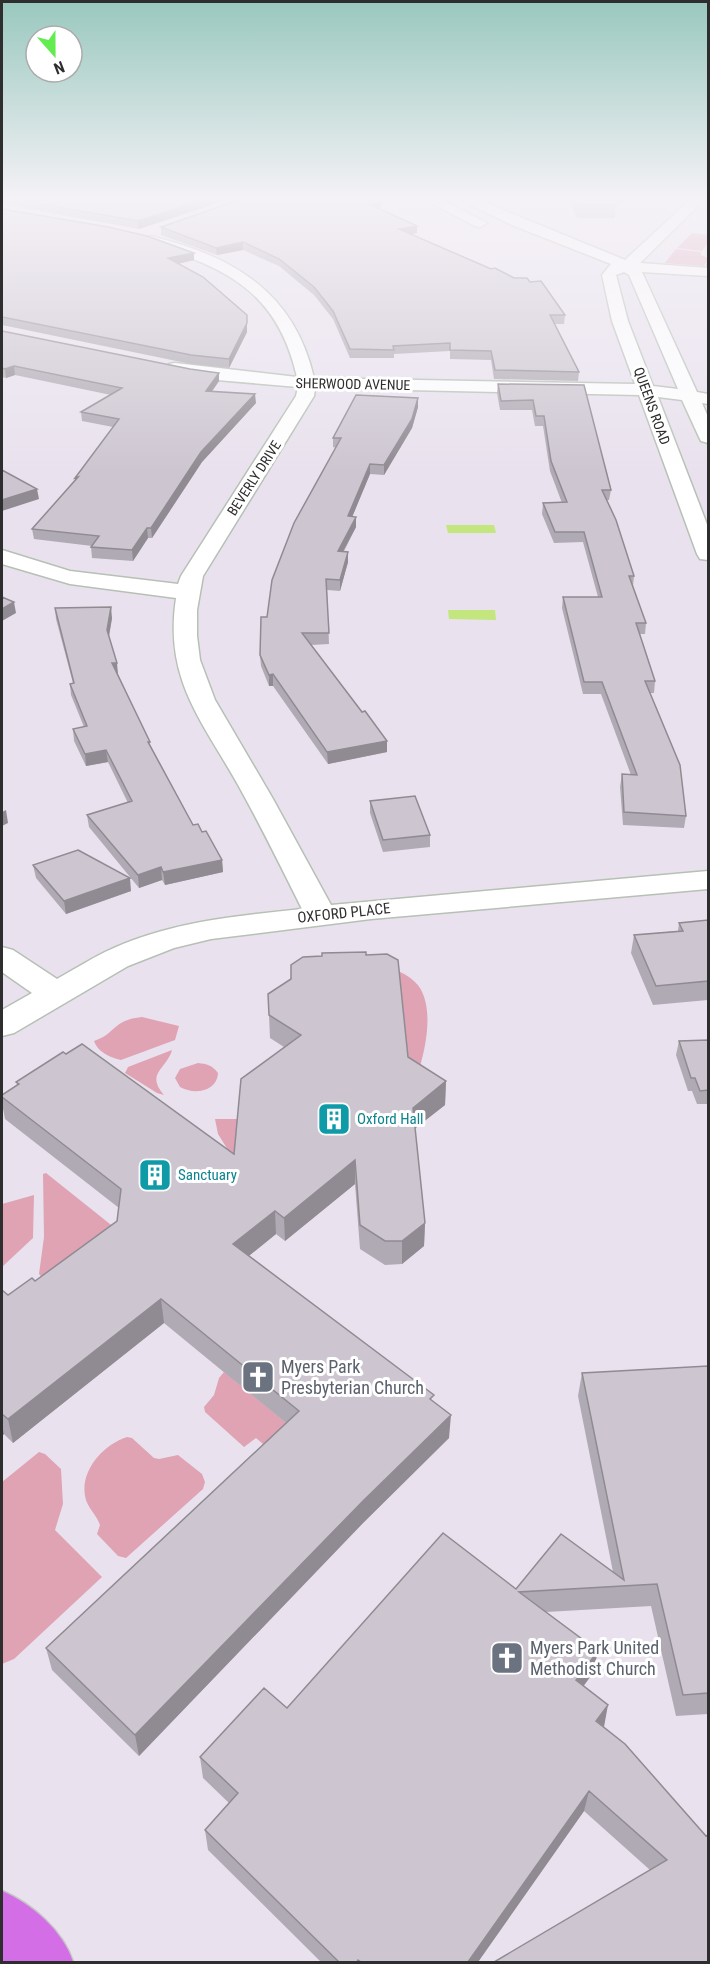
<svg xmlns="http://www.w3.org/2000/svg" width="710" height="1964" font-family="'Roboto Condensed',sans-serif">
	<style>
		.green { fill: #dfa3b3 }
		.water { fill: #c3e67e }
		.lines { fill: none; stroke-linecap: round; stroke-linejoin: round }
		.minor-casing { stroke: #b7c0b5; stroke-width: 3 }
		.major-casing { stroke: #c4c4c4; stroke-width: 3 }
		.minor { fill: #fff; fill-rule: evenodd }
		.major { fill: #d36ee7; fill-rule: evenodd }
		.wall { fill: #b0aab4 }
		.shaded-wall { fill: #908b92 }
		.building { fill: #cdc6d1; stroke: #908b92; stroke-width: 1.5 }
		.labels { text-anchor: middle; stroke-width: 6; stroke-linejoin: round; paint-order: stroke }
		.far-street-label { font-size: 14px; fill: #2e2e2e; stroke: #fff }
		.street-label { font-size: 15px; fill: #2e2e2e; stroke: #fff }
		.culture-label { font-size: 15px; fill: #0d838f; stroke: #fff; text-anchor: start }
		.near-worship-label { font-size: 18px; fill: #5b616d; stroke: #fff; text-anchor: start }
	</style>
	<rect width="100%" height="100%" fill="#e9e2ee"/>
	<!-- green -->
	<path class="green" d="M692 233 708 235V243L702 251 677 248Z
		M676 249 701 252V255L708 258 704 266 665 263Z
		M369 958C383 965 404 971 415 982 438 1004 424 1059 414 1084Z
		M142 1017 179 1026 175 1040 121 1060C110 1058 97 1051 94 1041 116 1034 112 1020 142 1017Z
		M172 1050C167 1069 145 1073 164 1095L157 1093 125 1073 128 1067Z
		M198 1063C207 1064 212 1065 218 1073 217 1092 194 1095 180 1087L175 1078 180 1069Z
		M215 1119H242L233 1158 218 1134Z
		M46 1173 115 1228 42 1277 39 1274 44 1237 43 1174Z
		M34 1195 33 1238 2 1267V1204Z
		M224 1372 330 1459 277 1456 256 1438 244 1447 205 1412 204 1407 214 1395 219 1378Z
		M127 1437 132 1438 154 1458 159 1459 178 1455 202 1474 205 1482 203 1489 126 1558 118 1556 97 1534 100 1525C97 1516 89 1509 86 1500 78 1473 102 1445 127 1437Z
		M39 1452 45 1454 61 1469 63 1504 55 1530 102 1577 14 1659 2 1664V1482Z"/>
	<!-- water -->
	<path class="water" d="M446 525H494L496 533H448Z
		M448 610H495L496 620 449 619Z"/>
	<g class="lines">
		<defs>
			<path id="minor" d="M421 198H438L487 223 480 227 475 226Z
				M456 198H474L625 260 692 198H706L640 263 708 268V276L642 272 697 392 708 394V404L702 403 708 417V443L701 441 699 437 682 400 658 397 708 527V560L700 559 697 554 639 395 315 388 314 396 203 576 197 610V636L200 660 215 700 273 799 331 905 708 871V889L371 919 211 939 174 948 128 966 14 1033 2 1036V1010L32 993 2 972V947L13 950 57 979C73 970 89 960 105 952 167 922 235 916 302 909 281 867 260 824 237 783 200 718 164 678 176 598L70 584 2 564V550L70 571 178 584 181 576 296 396 298 387 217 380 169 372 166 368 169 364 175 363 297 377C277 290 225 267 146 243L144 240 151 236C232 256 294 291 314 378L635 384 612 321 602 275 611 264 512 225ZM624 272 629 275 678 389 653 386 628 321 616 275Z"/>
			<path id="major" d="M2 1891C32 1904 63 1931 73 1962H4L2 1960Z"/>
		</defs>
		<!-- minor casing -->
		<use href="#minor" class="minor-casing"/>
		<!-- major casing -->
		<use href="#major" class="major-casing"/>
		<!-- minor -->
		<use href="#minor" class="minor"/>
		<!-- major -->
		<use href="#major" class="major"/>
	</g>
	<!-- wall -->
	<path class="wall" d="M2 198H232L139 229 2 204Z
		M568 198H629V200L616 204 615 218H577Z
		M2 209 194 260 178 264 247 332 229 368 191 364 2 325Z
		M380 209 417 226V233L411 234 514 278 530 282 565 315 564 324H554L579 372 578 381 494 379 491 360 450 359V351L394 354V358H350L333 319 314 295 279 266 243 250 217 255 161 235V227Z
		M708 248V267L706 266Z
		M2 331 219 381 212 391 256 403 202 462 152 538H148L133 561 92 558 91 547 92 546 34 539 32 529 76 479 113 427 82 421 81 412 111 395 15 375 6 378 2 377Z
		M498 384 584 385 611 490 609 500H607L634 576 633 586 646 623 645 634H640L655 681 654 693H650L686 816 684 828 623 825 620 787 622 774 631 775 601 694H583L562 608 563 597H598L583 542 554 543 542 514 543 503H562L550 471 543 426H535L532 410H500L497 393Z
		M418 398V407L412 428 384 475 370 474 352 517 356 527 344 551 348 562 340 591 327 590 329 644 311 645 362 712 387 741V752L328 764 273 686H269L261 666 260 655 267 617 336 448 333 447V438Z
		M55 608 112 618 109 637 118 674 151 746 193 825 202 832 222 860 223 872 165 885 162 880 139 888 89 827 87 815 128 803 108 762 86 766 74 741 73 729 84 727 71 695 70 684 73 683 56 619Z
		M370 801 430 835V847L383 852 370 813Z
		M33 865 131 891 66 914 36 878Z
		M708 920V1000L653 1005 631 953 634 935 678 931 679 923Z
		M366 955 408 1057 446 1081 445 1105 415 1128 425 1223 424 1246 402 1264 385 1265 360 1249 355 1184 285 1241 276 1234 249 1256 434 1402 449 1438 363 1523 139 1756 52 1670 46 1648 286 1423 164 1323 13 1443 4 1434 2 1436V1290L8 1295 35 1281 117 1221 119 1208 5 1119 2 1103V1095L17 1085 16 1082 234 1154 284 1047 270 1038 269 1015Z
		M708 1040V1104H697L692 1091H688L676 1055 679 1041Z
		M708 1366V1714L676 1716 651 1606 546 1612 593 1673 583 1686 603 1727 706 1836 650 1870 584 1811 478 1962H321L208 1850 205 1830 229 1803 203 1778 200 1757 287 1708 516 1589 613 1572 578 1396 582 1373Z"/>
	<!-- shaded-wall -->
	<path class="shaded-wall" d="M210 198H232L139 229 138 221Z
		M612 198H629V200L612 205Z
		M381 203 380 210 369 204Z
		M417 226V233L398 236 399 229Z
		M243 242V250L217 255 216 248Z
		M194 253V260L168 266V258Z
		M247 315V332L229 368V359Z
		M14 366 15 375 6 378 5 369Z
		M219 373V381L206 400V391Z
		M255 394 256 403 202 462 152 538 151 528 201 452Z
		M418 398V407L412 428 384 475V465Z
		M370 464V474L348 527V516Z
		M37 489 39 499 2 511V500Z
		M356 517V527L338 561V551Z
		M147 528 148 538 133 561 132 550Z
		M348 552V562L340 591V580Z
		M14 602 16 613 2 621V609Z
		M111 607 112 618 108 641 107 630Z
		M112 663H117L118 674 114 675Z
		M273 674V686H269V675Z
		M387 741V752L328 764 327 752Z
		M106 750 108 762 86 766 85 754Z
		M6 810 8 823 2 826V812Z
		M222 860 223 872 165 885 163 872Z
		M161 867 162 880 139 888 138 875Z
		M130 878 131 891 66 914 64 901Z
		M446 1081 445 1105 412 1131 413 1108Z
		M355 1160V1184L285 1241 284 1218Z
		M275 1211 276 1234 235 1267 233 1244Z
		M425 1223 424 1246 402 1264V1241Z
		M161 1299 164 1323 13 1443 8 1419Z
		M451 1415 449 1438 363 1523 139 1756 135 1735 363 1501Z
		M2 1425 4 1434 2 1436Z
		M598 1651 593 1673 572 1702 576 1680Z
		M608 1705 604 1727 592 1742 596 1721Z
		M589 1791 584 1811 478 1962H468Z"/>
	<!-- building -->
	<path class="building" d="M6 198H210L138 221Z
		M245 198H372L381 203 369 204 417 226 399 229 491 269 495 268 514 278H527L530 282 541 281 565 315H550L579 372 495 370 491 351 450 350V343L393 346 394 350 350 349 333 311 314 287 279 259 243 242 216 248 161 227Z
		M575 198H614L616 205H578Z
		M2 209 108 227 147 236 194 253 168 258 203 277 247 315V323L229 359 191 355 2 317Z
		M2 331 190 369 219 373 206 391 255 394 201 452 151 528H147L132 550 91 547 99 536 32 529 78 477 75 478 119 419 81 412 122 388 14 366 5 369 2 368Z
		M498 384 584 385 611 490H602L616 520 634 576H629L646 623H636L655 681H645L680 765 686 816 624 812 622 774 637 775 602 682H584L563 597H602L584 532H555L543 503 567 502 551 461 544 416H536L533 400 501 401Z
		M356 395 418 398 412 419 384 465 370 464 348 516 356 517 338 551 348 552 340 580 326 579 329 633H302L362 712 365 711 387 741 327 752 273 674 269 675 260 655 261 617H267L272 580 294 523 341 438H333Z
		M2 470 37 489 2 500Z
		M2 597 14 602 2 609Z
		M111 607 107 630 117 663H112L150 742H148L193 825 198 824 202 832 206 831 222 860 163 872 161 867 138 875 87 815 132 801 106 750 85 754 73 729 87 726 70 684 74 683 55 608Z
		M415 796 430 835 383 840 370 801Z
		M78 850 130 878 64 901 33 865Z
		M708 920V981L656 986 634 935 683 931 679 923Z
		M366 952V955L387 954 398 960 408 1057 446 1081 413 1108 425 1223 402 1241H385L360 1225 355 1160 284 1218 275 1211 233 1244 434 1395 430 1399 451 1415 363 1501 135 1735 46 1648 299 1411 161 1299 8 1419 2 1414V1290L8 1295 32 1278 35 1281 117 1221 121 1189 2 1097V1095L19 1084 16 1082 63 1052 66 1054 82 1044 234 1154 241 1079 301 1035 269 1015 268 994 291 979V965L303 957 322 956V953Z
		M708 1040V1090L700 1091 695 1078H691L679 1041Z
		M708 1366V1693L683 1695 657 1584 519 1592 598 1651 576 1680 608 1705 596 1721 625 1744 706 1836 708 1835V1962H494L667 1860 589 1791 468 1962H361L358 1960 357 1962H339L205 1830 238 1793 200 1757 264 1688 287 1708 443 1533 516 1589 561 1534 624 1580 582 1373Z"/>
	<!-- sky -->
	<linearGradient id="sky" x2="0" y2="1"><stop stop-color="#99c8be"/><stop offset="0.42" stop-color="#f5f2f7"/><stop offset="1" stop-color="#f5f2f7" stop-opacity="0"/></linearGradient>
	<rect width="710" height="473" fill="url(#sky)"/>
	<!-- icons -->
	<defs>
		<symbol id="building-square" viewBox="-11 -11 22 22"><rect x="-9" y="-9" width="18" height="18" rx="4" fill="#0f9aa8" stroke="#fff"/><path d="M-4-6H4V6H1V3H-1V6H-4ZM-2.5-4.3h1.7v1.8h-1.7ZM.8-4.3h1.7v1.8H.8ZM-2.5-1h1.7V.8h-1.7ZM.8-1h1.7V.8H.8Z" fill="#fff"/></symbol>
		<symbol id="church-square" viewBox="-11 -11 22 22"><rect x="-9" y="-9" width="18" height="18" rx="4" fill="#6b7280" stroke="#fff"/><path d="M-1.2-6h2.4v3.5h3.3v2.4h-3.3V6h-2.4V-.1h-3.3v-2.4h3.3Z" fill="#fff"/></symbol>
	</defs>
	<g fill-rule="evenodd">
		<use href="#building-square" x="315" y="1100" width="38" height="38"/>
		<use href="#building-square" x="136" y="1156" width="38" height="38"/>
		<use href="#church-square" x="239" y="1358" width="38" height="38"/>
		<use href="#church-square" x="488" y="1639" width="38" height="38"/>
	</g>
	<g class="labels">
		<!-- far-street labels -->
		<g class="far-street-label">
			<text transform="translate(353 384) rotate(1)" y="5">SHERWOOD AVENUE</text>
			<text transform="translate(652 406) rotate(70)" y="5">QUEENS ROAD</text>
			<text transform="translate(254 478) rotate(-57)" y="5">BEVERLY DRIVE</text>
		</g>
		<!-- street labels -->
		<g class="street-label">
			<text transform="translate(344 913) rotate(-6)" y="5">OXFORD PLACE</text>
		</g>
		<!-- culture labels -->
		<g class="culture-label">
			<text x="357" y="1124">Oxford Hall</text>
			<text x="178" y="1180">Sanctuary</text>
		</g>
		<!-- near-worship labels -->
		<g class="near-worship-label">
			<text x="281" y="1373">Myers Park<tspan x="281" dy="21">Presbyterian Church</tspan></text>
			<text x="530" y="1654">Myers Park United<tspan x="530" dy="21">Methodist Church</tspan></text>
		</g>
	</g>
	<!-- border -->
	<rect width="710" height="1964" fill="none" stroke="#2e2e2e" stroke-width="6"/>
	<!-- north arrow -->
	<g transform="translate(54 54) rotate(159)"><circle r="28" fill="#ffffff" stroke="#ababab" stroke-width="1.5"/>
	<path d="M0-4.5L10 22L0 15L-10 22Z" fill="#62ec50"/>
	<text y="-9" font-size="16" font-weight="bold" text-anchor="middle" fill="#2e2e2e">N</text>
	</g>
</svg>
